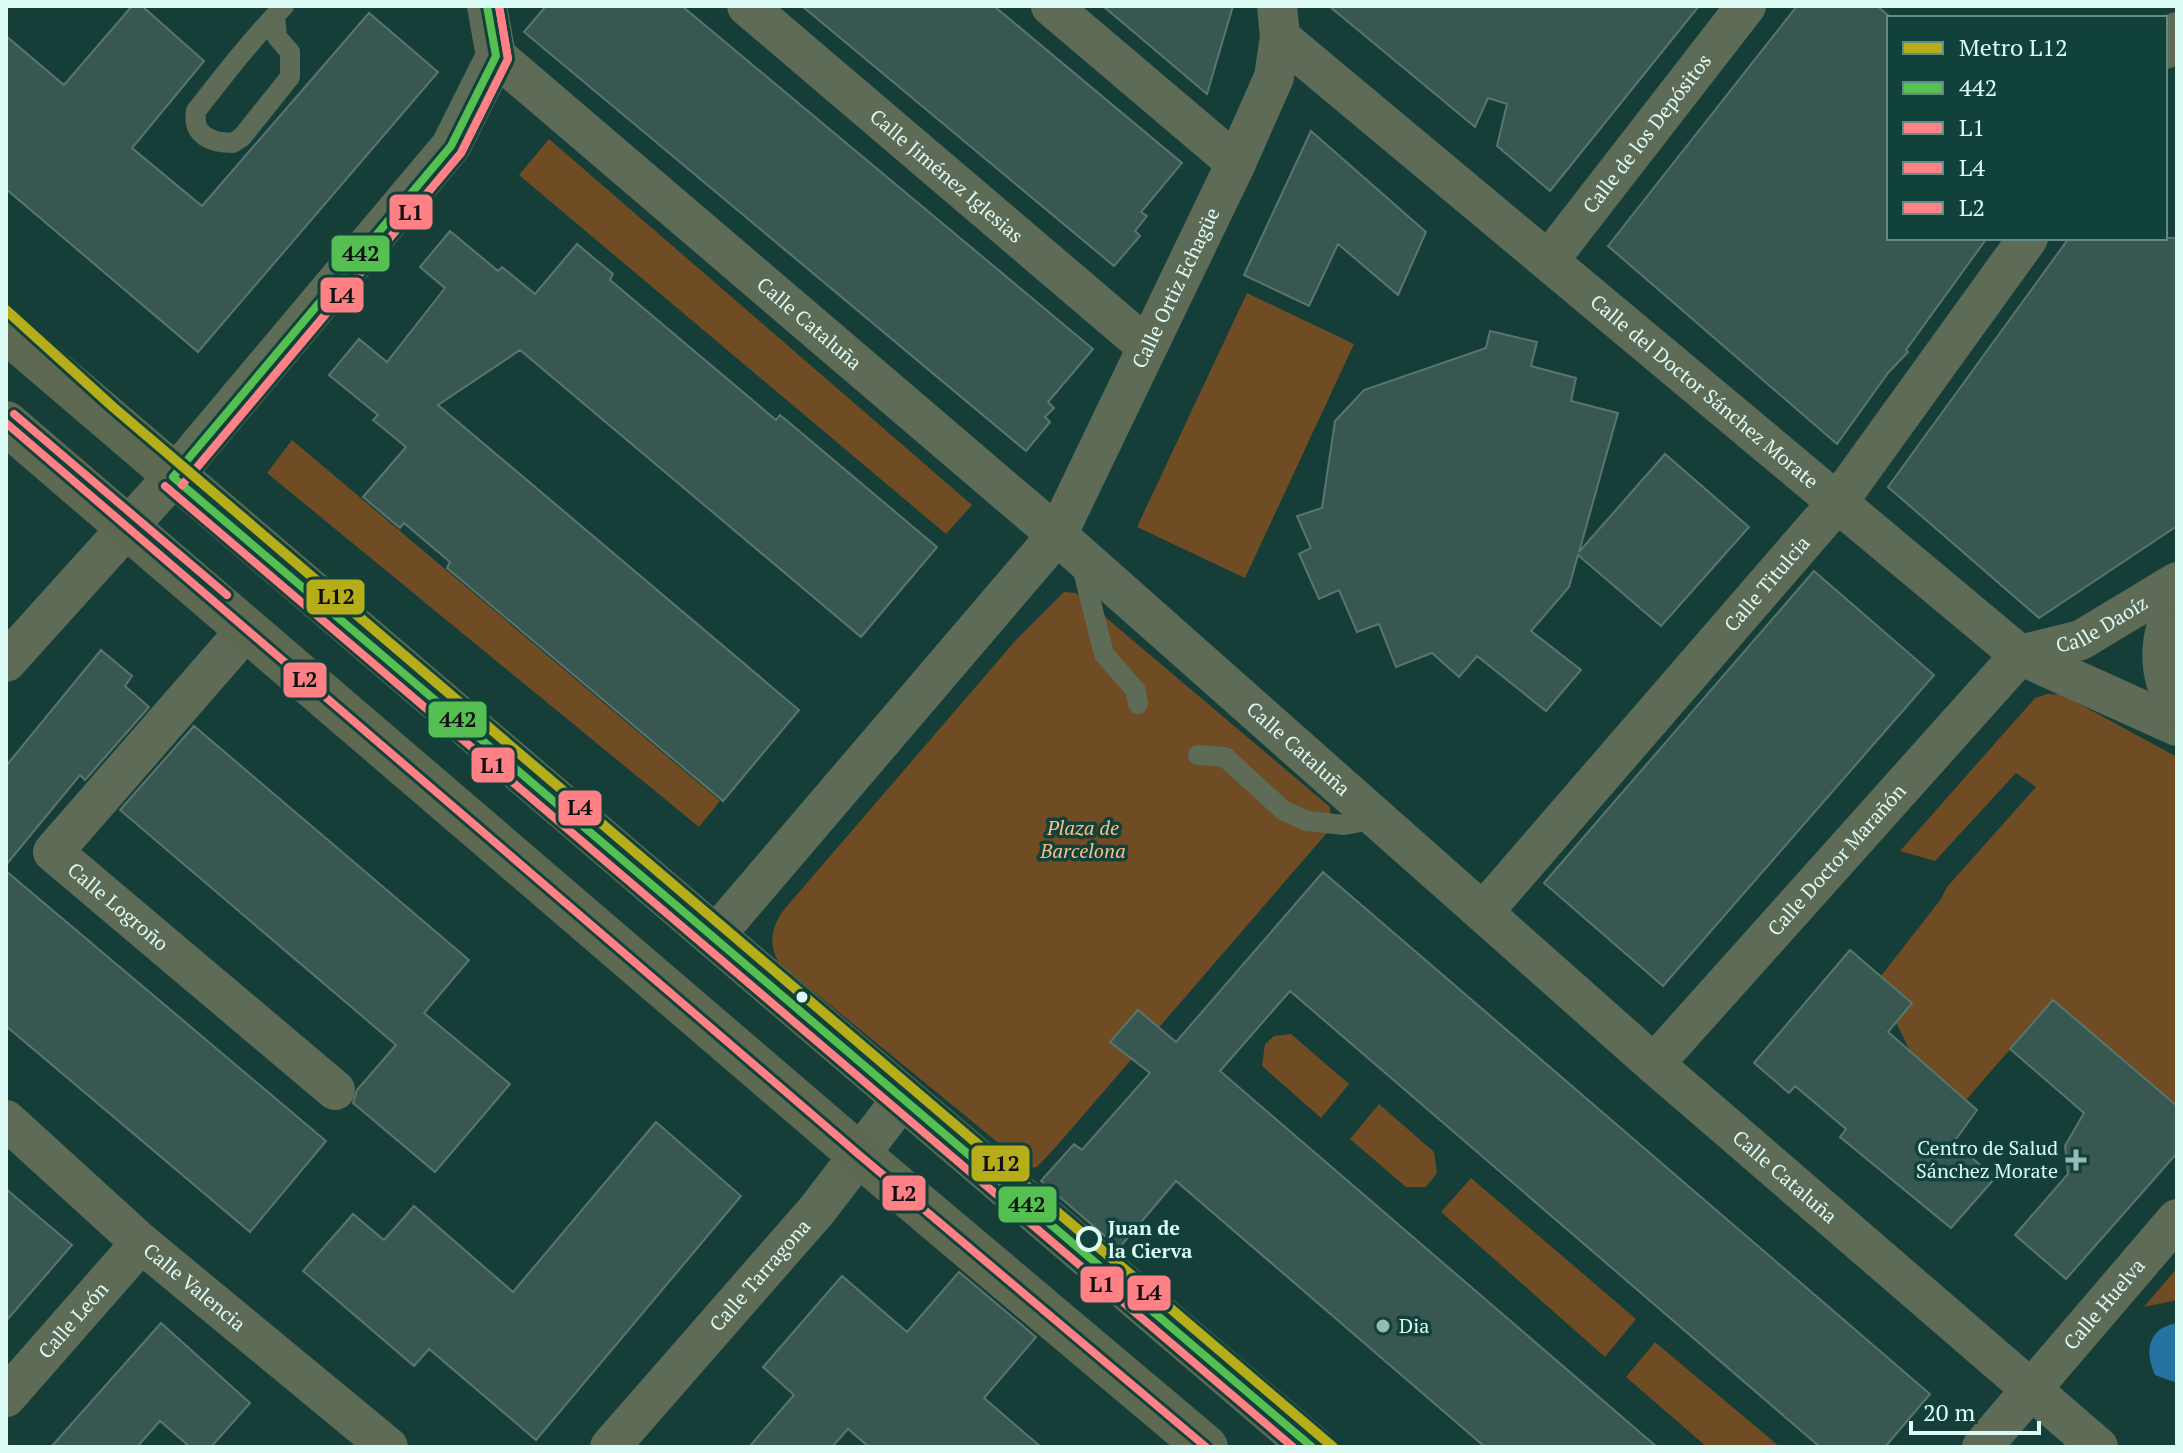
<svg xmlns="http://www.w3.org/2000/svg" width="2183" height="1453" font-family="'PT Serif',serif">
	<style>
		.green { fill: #6f4c23 }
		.water { fill: #2572a3 }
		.building { fill: #385750; stroke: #5a756e; stroke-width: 2 }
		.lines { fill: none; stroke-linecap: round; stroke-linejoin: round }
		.lane { stroke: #5e6b57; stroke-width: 20 }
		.street { stroke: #5e6b57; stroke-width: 40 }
		.secondary { stroke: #5d6950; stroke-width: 44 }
		.bus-1-casing { stroke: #10413a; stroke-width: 14 }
		.bus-2-casing { stroke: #10413a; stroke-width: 14 }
		.bus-3-casing { stroke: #10413a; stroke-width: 14 }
		.bus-4-casing { stroke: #10413a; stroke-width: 14 }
		.bus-1 { stroke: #55bf52; stroke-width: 8 }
		.bus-2 { stroke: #ff8085; stroke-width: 8 }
		.bus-3 { stroke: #ff8085; stroke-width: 8 }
		.bus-4 { stroke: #ff8085; stroke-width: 8 }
		.metro-1-casing { stroke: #10413a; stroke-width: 16 }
		.metro-1 { stroke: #b6ad1a; stroke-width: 10 }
		.bus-dot { fill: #ddfbf5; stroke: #10413a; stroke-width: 3 }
		.poi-dot { fill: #97b9b3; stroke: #10413a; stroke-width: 3 }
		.stop-dot { fill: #10413a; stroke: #ddfbf5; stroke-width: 4 }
		.labels { text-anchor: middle; stroke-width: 7; stroke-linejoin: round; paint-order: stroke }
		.street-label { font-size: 20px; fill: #ddfbf5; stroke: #10413a }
		.park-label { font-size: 20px; font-style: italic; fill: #fdbe85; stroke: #10413a }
		.poi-label { font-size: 20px; fill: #ddfbf5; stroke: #10413a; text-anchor: end }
		.stop-label { font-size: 20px; font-weight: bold; fill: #ddfbf5; stroke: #10413a; text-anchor: start }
		.line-badge { stroke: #10413a; stroke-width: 3 }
		.pale-badge-label { font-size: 22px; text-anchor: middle; font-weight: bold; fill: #111 }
	</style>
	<rect width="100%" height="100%" fill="#163e39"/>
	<!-- green -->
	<path class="green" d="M549 139 972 505 946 534 519 175Z
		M1247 293 1354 344 1245 578 1137 527Z
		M292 440 720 801 699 827 267 473Z
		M1064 592 1076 593 1084 599 1330 807 1331 826 1326 834 1054 1149 1037 1167 1029 1168 780 964C768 946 771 930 782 912L1016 640Z
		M2048 694 2063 695 2177 757V1106L2053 1000 1966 1100 1911 1053 1896 1022 1912 1003 1881 976 1941 899 1947 887 2036 787 2016 773 1935 861 1900 851 2035 698Z
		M1291 1034 1349 1084 1321 1118 1262 1066 1265 1044 1274 1036Z
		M1379 1104 1434 1152 1437 1173 1426 1187H1406L1350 1139Z
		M1471 1178 1636 1319 1605 1357 1441 1212Z
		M2177 1268V1300L2144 1307Z
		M1655 1342 1780 1447H1707L1626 1377Z"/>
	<!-- water -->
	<path class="water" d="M2177 1323V1383L2155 1375C2144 1351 2148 1328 2177 1323Z"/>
	<!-- building -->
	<path class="building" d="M132 6H142L204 61 132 148 202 206 369 13 438 72 198 352 6 189V36L64 85Z
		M546 6H682L1093 349 1048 402 1054 408 1045 417 1050 422 1026 451 524 32Z
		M802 6H994L1182 163 1141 212 1147 216 1135 231 1140 236 1114 266Z
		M1103 6H1233L1207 94Z
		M1329 6H1699L1550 191 1497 146 1507 104 1488 98 1475 127Z
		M1797 6H1877L1889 16V238H1987L1906 350 1908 352 1888 373 1837 444 1608 246Z
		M1311 131 1426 232 1398 295 1338 244 1309 306 1244 275Z
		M450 231 498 271 502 267 535 294 577 244 613 274 610 280 776 420 780 415 937 547 861 637 520 350 438 405 799 710 723 801 447 568 450 562 404 523 400 528 363 497 406 447 373 420 378 415 329 375 359 339 387 362 445 288 420 267Z
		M2069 238H2177V526L2039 618 1888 487Z
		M1490 331 1537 342 1531 366 1576 378 1571 401 1618 413 1579 552 1665 454 1749 527 1661 626 1578 555 1569 587 1531 631 1581 670 1546 711 1477 656 1459 677 1432 653 1396 667 1379 624 1357 632 1339 590 1319 599 1299 554 1311 548 1297 516 1322 508 1335 421 1364 390 1486 348Z
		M1814 571 1934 675 1663 986 1544 883Z
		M101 650 132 676 125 686 149 707 85 780 80 775 6 865V766Z
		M194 726 469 960 424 1013 510 1084 435 1172 353 1103 357 1090 396 1045 120 810Z
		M6 871 326 1141 250 1232 6 1026Z
		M1323 872 1930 1394 1885 1447H1820L1290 991 1220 1071 1657 1447H1485L1176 1181 1119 1248 1041 1181 1074 1144 1082 1150 1150 1073 1110 1042 1138 1010 1176 1042Z
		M1850 950 1912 1003 1888 1032 1977 1110 1954 1142 1995 1178 1951 1228 1840 1137 1846 1129 1795 1086 1789 1093 1754 1063Z
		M2053 1000 2177 1106V1153L2066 1279 2015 1235 2068 1174 2065 1146 2084 1113 2010 1049Z
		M656 1122 741 1196 536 1440 429 1349 414 1366 303 1271 353 1214 384 1240 414 1206 513 1292Z
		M6 1189 72 1245 6 1321Z
		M959 1272 1036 1337 984 1398 1041 1447H869L848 1429 832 1447H749L794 1395 763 1367 842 1276 907 1332Z
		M161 1323 250 1403 211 1447H190L160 1421 137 1447H51Z"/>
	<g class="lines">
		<!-- lane -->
		<path class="lane" d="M275 16 277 37 290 52V77L242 137 233 143C212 143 192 136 196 111 224 75 252 39 284 6
			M1081 563 1104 654 1136 691 1138 704
			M1198 755 1225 757 1284 811 1307 821 1344 825 1377 819"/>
		<!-- street -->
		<g class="street">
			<path id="s1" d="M747 6 1145 345"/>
			<path d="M1051 6 1236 163"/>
			<path id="s2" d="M1277 6 1280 37 1299 53 2020 655 2177 726"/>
			<path d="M2165 49 2177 32"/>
			<path id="s3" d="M496 56 1057 535 1654 1064 2098 1447"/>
			<path id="s4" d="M1549 260 1746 6"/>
			<path d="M2177 603C2159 634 2156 673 2177 704"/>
			<path id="s5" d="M248 628 53 852 335 1090"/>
			<path id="s6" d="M2020 655 2081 640 2177 582"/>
			<path d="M6 662 173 477 451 146 496 56 487 6"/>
			<path id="s7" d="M1483 912 1837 503 2028 238"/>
			<path id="s8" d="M713 938 1057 535 1236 163 1274 77 1280 37"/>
			<path id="s9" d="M1654 1064 2020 655"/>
			<path id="s10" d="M6 1120 141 1243 388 1447"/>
			<path id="s11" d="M6 1397 141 1243"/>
			<path id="s12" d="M610 1447 817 1210 902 1099"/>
			<path id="s13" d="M1982 1447 2177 1219"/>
		</g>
		<!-- secondary -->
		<path class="secondary" d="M6 331 1312 1447
			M6 423 857 1153 1206 1447"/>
		<defs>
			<path id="bus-1" d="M173 477 1312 1447
				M173 477 451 146 496 56 487 6"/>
			<path id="bus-2" d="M182 485 461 153 508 59 499 6
				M165 486 1293 1447"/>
			<path id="bus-3" d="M499 6 508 59 461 153 190 476 1320 1438
				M14 414 227 595"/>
			<path id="bus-4" d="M6 423 857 1153 1206 1447"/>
		</defs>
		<!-- bus-1 casing -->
		<use href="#bus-1" class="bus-1-casing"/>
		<!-- bus-2 casing -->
		<use href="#bus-2" class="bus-2-casing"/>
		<!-- bus-3 casing -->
		<use href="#bus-3" class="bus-3-casing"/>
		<!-- bus-4 casing -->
		<use href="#bus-4" class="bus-4-casing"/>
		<!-- bus-1 -->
		<use href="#bus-1" class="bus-1"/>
		<!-- bus-2 -->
		<use href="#bus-2" class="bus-2"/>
		<!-- bus-3 -->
		<use href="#bus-3" class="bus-3"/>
		<!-- bus-4 -->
		<use href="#bus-4" class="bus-4"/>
		<defs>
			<path id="metro-1" d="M6 310 113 407 1333 1447"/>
		</defs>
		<!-- metro-1 casing -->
		<use href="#metro-1" class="metro-1-casing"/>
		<!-- metro-1 -->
		<use href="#metro-1" class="metro-1"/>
	</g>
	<!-- markers -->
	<circle class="bus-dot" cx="802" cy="997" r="7"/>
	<g class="poi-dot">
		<path d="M2072 1148h8v8h8v8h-8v8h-8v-8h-8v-8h8z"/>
		<circle cx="1383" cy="1326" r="8"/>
	</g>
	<circle class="stop-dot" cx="1089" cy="1239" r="11"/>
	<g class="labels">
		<!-- street labels -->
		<g class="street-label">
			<text dy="7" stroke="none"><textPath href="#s4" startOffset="160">Calle de los Depósitos</textPath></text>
			<text dy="7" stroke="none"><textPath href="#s1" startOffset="262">Calle Jiménez Iglesias</textPath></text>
			<text dy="7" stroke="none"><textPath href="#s8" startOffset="804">Calle Ortiz Echagüe</textPath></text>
			<text dy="7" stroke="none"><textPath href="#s3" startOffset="412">Calle Cataluña</textPath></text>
			<text dy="7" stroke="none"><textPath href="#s2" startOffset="584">Calle del Doctor Sánchez Morate</textPath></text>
			<text dy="7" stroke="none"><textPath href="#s7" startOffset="434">Calle Titulcia</textPath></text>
			<text dy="7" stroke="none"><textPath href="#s6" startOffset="88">Calle Daoíz</textPath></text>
			<text dy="7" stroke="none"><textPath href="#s3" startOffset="1060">Calle Cataluña</textPath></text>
			<text dy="7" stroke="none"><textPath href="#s9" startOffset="274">Calle Doctor Marañón</textPath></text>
			<text dy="7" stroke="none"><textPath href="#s5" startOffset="382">Calle Logroño</textPath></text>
			<text dy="7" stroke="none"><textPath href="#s3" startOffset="1708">Calle Cataluña</textPath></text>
			<text dy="7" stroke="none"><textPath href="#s12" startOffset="228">Calle Tarragona</textPath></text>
			<text dy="7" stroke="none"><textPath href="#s10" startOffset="252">Calle Valencia</textPath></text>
			<text dy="7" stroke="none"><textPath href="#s13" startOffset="188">Calle Huelva</textPath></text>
			<text dy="7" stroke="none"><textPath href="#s11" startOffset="102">Calle León</textPath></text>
		</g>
		<!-- park labels -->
		<g class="park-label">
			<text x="1083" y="835">Plaza de<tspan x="1083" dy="23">Barcelona</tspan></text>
		</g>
		<!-- poi labels -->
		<g class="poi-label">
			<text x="2058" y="1155">Centro de Salud<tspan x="2058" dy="23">Sánchez Morate</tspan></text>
			<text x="1399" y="1333" text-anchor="start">Dia</text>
		</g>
		<!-- stop labels -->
		<g class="stop-label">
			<text x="1108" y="1235">Juan de<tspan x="1108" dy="23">la Cierva</tspan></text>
		</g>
	</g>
	<g class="line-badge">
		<rect x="388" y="193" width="46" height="38" rx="8" fill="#ff8085"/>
		<rect x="330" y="234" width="61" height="39" rx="8" fill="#55bf52"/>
		<rect x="319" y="276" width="46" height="38" rx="8" fill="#ff8085"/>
		<rect x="305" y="578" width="61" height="38" rx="8" fill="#b6ad1a"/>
		<rect x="282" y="661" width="46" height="38" rx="8" fill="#ff8085"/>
		<rect x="427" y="700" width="61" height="39" rx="8" fill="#55bf52"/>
		<rect x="470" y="746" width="46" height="38" rx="8" fill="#ff8085"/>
		<rect x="557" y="789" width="46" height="38" rx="8" fill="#ff8085"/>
		<rect x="970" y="1144" width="61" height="39" rx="8" fill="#b6ad1a"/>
		<rect x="881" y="1174" width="46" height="38" rx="8" fill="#ff8085"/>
		<rect x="997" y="1185" width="61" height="39" rx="8" fill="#55bf52"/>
		<rect x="1079" y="1265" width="46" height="39" rx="8" fill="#ff8085"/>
		<rect x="1126" y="1274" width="46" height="38" rx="8" fill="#ff8085"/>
	</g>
	<g class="pale-badge-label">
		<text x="411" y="220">L1</text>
		<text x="361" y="261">442</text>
		<text x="342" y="303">L4</text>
		<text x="336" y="604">L12</text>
		<text x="305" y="687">L2</text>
		<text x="458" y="727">442</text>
		<text x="493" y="773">L1</text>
		<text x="580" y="815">L4</text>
		<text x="1001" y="1171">L12</text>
		<text x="904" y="1201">L2</text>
		<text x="1027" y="1212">442</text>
		<text x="1102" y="1292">L1</text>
		<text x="1149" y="1300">L4</text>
	</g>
	<!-- border -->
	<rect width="2183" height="1453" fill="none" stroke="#ddfbf5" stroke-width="16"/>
	<!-- legend -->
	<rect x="1887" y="16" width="280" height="224" fill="#10413a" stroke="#628b85" stroke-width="2"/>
	<rect x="1903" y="42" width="40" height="12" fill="#b6ad1a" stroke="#628b85" stroke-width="2"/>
	<text x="1959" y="56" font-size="24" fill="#ddfbf5">Metro L12</text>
	<rect x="1903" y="82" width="40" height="12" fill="#55bf52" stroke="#628b85" stroke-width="2"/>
	<text x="1959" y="96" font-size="24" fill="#ddfbf5">442</text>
	<rect x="1903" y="122" width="40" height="12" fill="#ff8085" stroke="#628b85" stroke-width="2"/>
	<text x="1959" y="136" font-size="24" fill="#ddfbf5">L1</text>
	<rect x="1903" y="162" width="40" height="12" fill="#ff8085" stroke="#628b85" stroke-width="2"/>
	<text x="1959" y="176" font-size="24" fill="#ddfbf5">L4</text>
	<rect x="1903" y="202" width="40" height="12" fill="#ff8085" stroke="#628b85" stroke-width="2"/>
	<text x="1959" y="216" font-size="24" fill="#ddfbf5">L2</text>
	<!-- scale -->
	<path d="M1911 1421v12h128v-12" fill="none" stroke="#ddfbf5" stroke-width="4"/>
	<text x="1923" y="1421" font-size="24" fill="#ddfbf5" stroke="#10413a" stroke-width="6" paint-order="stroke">20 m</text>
</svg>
